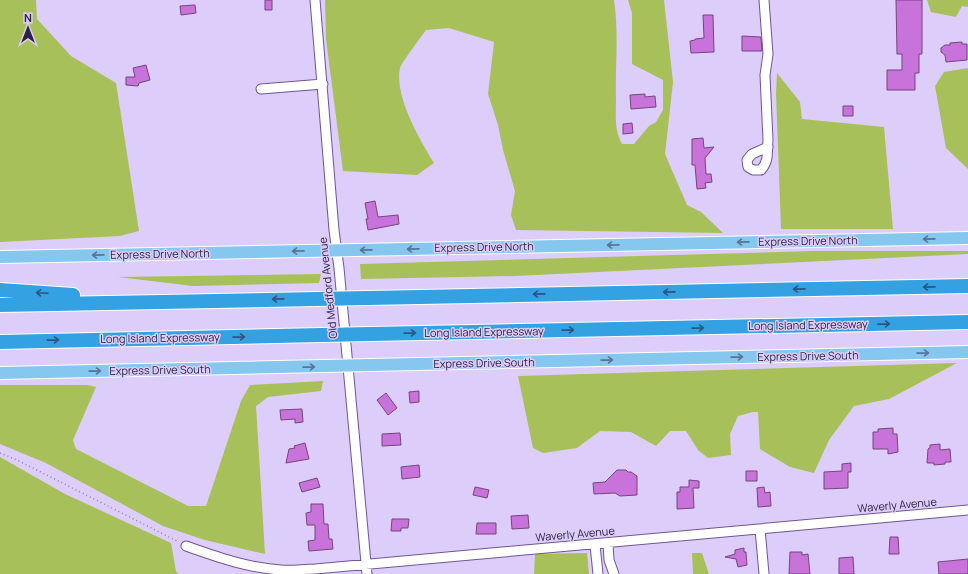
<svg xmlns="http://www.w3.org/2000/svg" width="968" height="574" font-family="Manrope,sans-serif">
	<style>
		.green { fill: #a8c059 }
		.building { fill: #c773d9; stroke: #75457f }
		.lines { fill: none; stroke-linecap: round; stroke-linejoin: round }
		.minor-casing { stroke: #6f5598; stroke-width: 11 }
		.major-casing { stroke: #fff; stroke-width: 14 }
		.highway-casing { stroke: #fff; stroke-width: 16 }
		.path { stroke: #9082a9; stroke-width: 1.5; stroke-dasharray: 1 3; stroke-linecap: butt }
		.minor { stroke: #fff; stroke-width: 9 }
		.major { stroke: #85c7ee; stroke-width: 12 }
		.highway { stroke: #34a1e2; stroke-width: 14 }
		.highway-bridge-casing { stroke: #fff; stroke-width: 16; stroke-linecap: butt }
		.highway-bridge { stroke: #34a1e2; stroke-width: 14 }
		.oneway { stroke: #587496 }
		.oneway2 { stroke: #2f5480 }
		.labels { text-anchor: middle; stroke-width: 3; stroke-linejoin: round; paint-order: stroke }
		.street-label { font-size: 11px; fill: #2c213e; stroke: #dccdfa }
	</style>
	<rect width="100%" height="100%" fill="#dccdfa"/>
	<!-- green -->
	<path class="green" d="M0 0H36L37 19 71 56 116 83 139 231 120 236 0 242Z
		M325 0H614C619 33 615 66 616 99 616 116 614 129 622 144H634L649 126 656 122 663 110V80L632 64V13L628 0H664L673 82 665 154 687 205 701 212 723 233 516 230 511 215 515 191 503 150 498 125 488 94 494 42 449 28 426 30C421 37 402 62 400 68 394 96 420 140 434 163L417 175 343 171 326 39Z
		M927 0H968V7L962 6 956 17 931 12Z
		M968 68V169L946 148 935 86 944 72Z
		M777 73 800 102 802 119 884 127 893 229H781L776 93Z
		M812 251H968V254L515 276 361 279 360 264Z
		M321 274 319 283 193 286 118 277Z
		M957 363 889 399 854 406 829 440 814 473 790 467 760 449 758 412H753L738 416 730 434 731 455 708 458 698 450 686 431H670L656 446 631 432 600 431 577 448 543 453 533 448 518 376Z
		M323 381 321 391 268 397 256 406 265 554 205 540 163 526 46 463 0 444V385H87L96 387 73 440 76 449 188 506H206L241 401 250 385Z
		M0 457 65 494 171 543 176 571 178 574H0Z
		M587 553 589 574H534L535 554Z
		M692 553H702L709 574H693Z"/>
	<!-- building -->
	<path class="building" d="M265 0H272V10H265Z
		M896 0H922V54H919V73H915V90H887V70H902V54H897Z
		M195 5 196 13 181 15 180 6Z
		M703 15H713L714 52 691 53 690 41 695 40V39L704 38Z
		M742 36 761 37 762 51H742Z
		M962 42V44H967V60L946 62 945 55 941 52V48L945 45H950V43Z
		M146 65 150 80 139 83 138 86 126 85V77H135L133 68Z
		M645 94V97L655 96 656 107 631 109 630 95Z
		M843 106H853V116H843Z
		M632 123 633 133 623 134V124Z
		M703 138 704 148 714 147 705 158 706 174H711L712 182 705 183 706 188 697 189 695 165H692V139Z
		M375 201 378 217 398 215 399 224 368 230 366 219H368L365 203Z
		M419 391V402L410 403 409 392Z
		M386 393 397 408 388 415 377 400Z
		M302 409 303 422 295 423V419L281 420 280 410Z
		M893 428V434H897L898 452 888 454V449H873V432H878V429Z
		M400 433 401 445 382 446V434Z
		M305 443 309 459 286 463 289 449 295 448 294 446Z
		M940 444V450L950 449 951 462H945V464L934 465V463H927L928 449 930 448V445Z
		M851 463V472H848V488L824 489V472L842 471V464Z
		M419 465 420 477 402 479 401 467Z
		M617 470H626L628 472H631L637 476V495L620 496 615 493 594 494 593 483 605 482Z
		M746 471H757V481H746Z
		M317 478 320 487 302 492 299 483Z
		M689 480 699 481V488H693L694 508 677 509V492H680V487H689Z
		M475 487 489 490 487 498 473 495Z
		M764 487 765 493 770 492 771 506 758 507 757 488Z
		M311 504H323L324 524H328L329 539H332L333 549 309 551 308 541 315 540V525H307L306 513 311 512Z
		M528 515 529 528 512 529 511 516Z
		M392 519H409L408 528H401V531H391Z
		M477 523H496V534H476Z
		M890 537H898L899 554H889Z
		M744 548V552H746L747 565 738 567 736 559 725 557 735 554V550Z
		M790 552H802V555L808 554 810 574H789Z
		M853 557 854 574H839V558Z
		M968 559V574H939L938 562Z"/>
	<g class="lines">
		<defs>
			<path id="minor" d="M315 0 334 230 339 268 367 574
				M764 0 768 54 765 75 768 140C767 153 769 161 761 170H753L748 167 747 160 752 154 768 147
				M261 89 323 84
				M760 529 764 574
				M608 543 609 560 614 574
				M595 545 598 574
				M186 546C217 557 248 568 281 570 292 571 304 569 315 569L968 510"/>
			<path id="major" d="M0 257 968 238
				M0 373 968 352"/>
			<path id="highway" d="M0 290 73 295
				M368 298 968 286
				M0 305 317 299
				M371 334 968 322
				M0 342 321 335"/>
		</defs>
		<!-- minor casing -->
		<use href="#minor" class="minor-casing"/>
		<!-- major casing -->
		<use href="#major" class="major-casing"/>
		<!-- highway casing -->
		<use href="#highway" class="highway-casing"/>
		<!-- path -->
		<path class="path" d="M0 453 17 460 179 542"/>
		<!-- minor -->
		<use href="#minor" class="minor"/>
		<!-- major -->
		<use href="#major" class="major"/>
		<!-- highway -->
		<use href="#highway" class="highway"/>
		<defs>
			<path id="highway-bridge" d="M317 299 368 298
				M321 335 371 334"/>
		</defs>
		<!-- highway-bridge casing -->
		<use href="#highway-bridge" class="highway-bridge-casing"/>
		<!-- highway-bridge -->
		<use href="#highway-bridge" class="highway-bridge"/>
	</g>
	<!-- one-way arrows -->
	<defs><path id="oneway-shaft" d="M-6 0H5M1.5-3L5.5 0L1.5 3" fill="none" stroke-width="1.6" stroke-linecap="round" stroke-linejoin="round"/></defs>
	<g class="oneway">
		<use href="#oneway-shaft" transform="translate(929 239) rotate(179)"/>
		<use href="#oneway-shaft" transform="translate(743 242) rotate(179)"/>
		<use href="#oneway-shaft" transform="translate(613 245) rotate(179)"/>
		<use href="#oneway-shaft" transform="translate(413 249) rotate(179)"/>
		<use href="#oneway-shaft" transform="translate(366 250) rotate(179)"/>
		<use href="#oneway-shaft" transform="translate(298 251) rotate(179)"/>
		<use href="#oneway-shaft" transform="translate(98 255) rotate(179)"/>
		<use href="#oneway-shaft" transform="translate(923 353) rotate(-1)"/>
		<use href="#oneway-shaft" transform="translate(737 357) rotate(-1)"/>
		<use href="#oneway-shaft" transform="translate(607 360) rotate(-1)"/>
		<use href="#oneway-shaft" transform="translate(309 367) rotate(-1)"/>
		<use href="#oneway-shaft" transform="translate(95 371) rotate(-1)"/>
	</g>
	<g class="oneway2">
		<use href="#oneway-shaft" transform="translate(929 287) rotate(179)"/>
		<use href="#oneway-shaft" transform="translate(799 289) rotate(179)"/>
		<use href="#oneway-shaft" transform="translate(669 292) rotate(179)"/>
		<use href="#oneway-shaft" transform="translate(42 293) rotate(-177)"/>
		<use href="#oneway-shaft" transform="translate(539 294) rotate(179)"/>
		<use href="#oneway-shaft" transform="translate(278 299) rotate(179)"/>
		<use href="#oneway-shaft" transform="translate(884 324) rotate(-1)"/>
		<use href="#oneway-shaft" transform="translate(698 328) rotate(-1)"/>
		<use href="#oneway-shaft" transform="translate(568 330) rotate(-1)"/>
		<use href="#oneway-shaft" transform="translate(410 333) rotate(-1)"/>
		<use href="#oneway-shaft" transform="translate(239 337) rotate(-1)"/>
		<use href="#oneway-shaft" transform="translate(53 340) rotate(-1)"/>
	</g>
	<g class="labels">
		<!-- street labels -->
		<g class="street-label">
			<text transform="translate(808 241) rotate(-1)" y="4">Express Drive North</text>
			<text transform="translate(484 247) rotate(-1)" y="4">Express Drive North</text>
			<text transform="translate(160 254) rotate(-1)" y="4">Express Drive North</text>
			<text transform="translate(328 288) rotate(-96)" y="4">Old Medford Avenue</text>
			<text transform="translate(808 325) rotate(-1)" y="4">Long Island Expressway</text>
			<text transform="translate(484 332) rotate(-1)" y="4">Long Island Expressway</text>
			<text transform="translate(160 338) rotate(-1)" y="4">Long Island Expressway</text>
			<text transform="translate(808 356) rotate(-1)" y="4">Express Drive South</text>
			<text transform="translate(484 363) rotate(-1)" y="4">Express Drive South</text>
			<text transform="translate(160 370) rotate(-1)" y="4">Express Drive South</text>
			<text transform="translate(897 505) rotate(-5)" y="4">Waverly Avenue</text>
			<text transform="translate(575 534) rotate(-5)" y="4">Waverly Avenue</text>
		</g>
	</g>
	<!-- north arrow -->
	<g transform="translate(28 28)" stroke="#dccdfa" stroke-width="3" paint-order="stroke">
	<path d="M0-3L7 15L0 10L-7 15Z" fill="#2c213e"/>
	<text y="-6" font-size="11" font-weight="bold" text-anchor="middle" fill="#2c213e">N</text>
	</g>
</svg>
